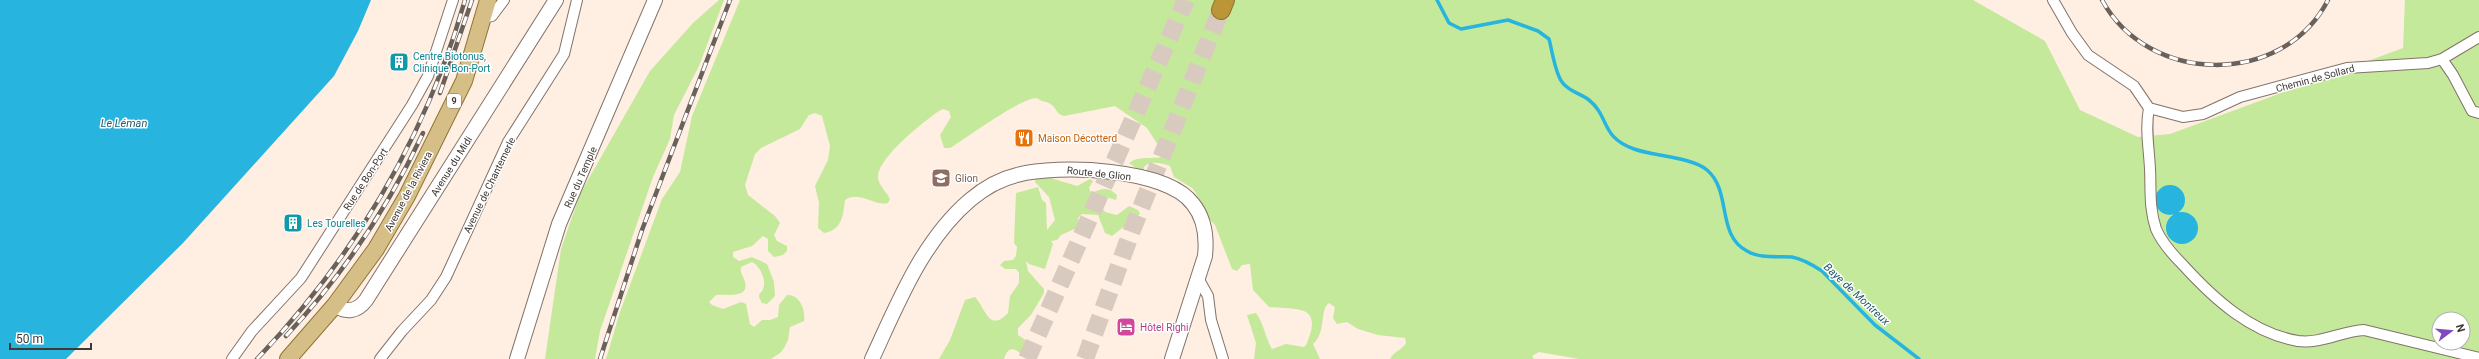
<svg xmlns="http://www.w3.org/2000/svg" width="2479" height="359" font-family="Roboto,sans-serif">
	<style>
		.green { fill: #c5e99b; fill-rule: evenodd }
		.water { fill: #27b4df }
		.lines { fill: none; stroke-linecap: round; stroke-linejoin: round }
		.stream { stroke: #27b4df; stroke-width: 3.5 }
		.highway-tunnel { stroke: #d9cabf; stroke-width: 18; stroke-dasharray: 18 9; stroke-linecap: butt }
		.street-casing { stroke: #827369; stroke-width: 12 }
		.secondary-casing { stroke: #827369; stroke-width: 16 }
		.primary-casing { stroke: #907435; stroke-width: 18 }
		.highway-casing { stroke: #907435; stroke-width: 20 }
		.street { stroke: #fff; stroke-width: 10 }
		.secondary { stroke: #fff; stroke-width: 14 }
		.primary { stroke: #d6bf86; stroke-width: 16 }
		.highway { stroke: #bb9536; stroke-width: 18 }
		.rail-casing { stroke: #6b615b; stroke-width: 4.5 }
		.rail { stroke: #fff; stroke-width: 3; stroke-dasharray: 9; stroke-linecap: butt }
		.labels { text-anchor: middle; stroke-width: 3; stroke-linejoin: round; paint-order: stroke }
		.shield { fill: #fff; stroke: #797471; stroke-width: 1 }
		.shield-label { font-size: 9px; font-weight: bold; fill: #3f3834 }
		.culture-label { font-size: 10px; fill: #0d838f; stroke: #fff; text-anchor: start }
		.street-label { font-size: 10px; fill: #3f3834; stroke: #fff }
		.food-label { font-size: 10px; fill: #c56008; stroke: #fff; text-anchor: start }
		.education-label { font-size: 10px; fill: #785e54; stroke: #fff; text-anchor: start }
		.hotel-label { font-size: 10px; fill: #b23c85; stroke: #fff; text-anchor: start }
		.water-label { font-size: 11px; font-style: italic; fill: #24596b; stroke: #fff }
	</style>
	<rect width="100%" height="100%" fill="#ffeee2"/>
	<!-- green -->
	<path class="green" d="M719 0H724L699 66 674 115 670 139 653 177 600 331 595 359H545L561 249 580 194 650 71 693 23Z
		M740 0H1973L2045 41 2080 110 2138 137 2170 134 2403 48 2405 0H2479V359H1579L1539 352 1532 356 1534 359H1390C1394 351 1401 351 1406 343L1405 338 1378 335 1358 329 1347 322 1337 324 1333 318 1335 307 1329 303C1319 310 1327 332 1313 344L1320 359H1254L1256 343 1247 315 1256 313C1264 324 1265 337 1272 349L1286 344 1304 347 1306 345C1325 303 1295 310 1269 307L1253 290 1250 264 1242 265 1237 271 1232 269 1215 225 1204 214 1196 193 1192 188 1174 177 1170 166C1162 163 1150 160 1144 167V174L1138 173 1136 168 1129 163C1139 155 1156 160 1165 156L1147 128 1115 106 1064 116C1056 114 1057 109 1052 105 1047 101 1041 102 1037 98 1020 98 968 137 950 148H944L940 135 951 117 949 111 943 109 939 111C923 122 876 159 878 178 879 186 887 192 890 199L888 203C873 206 859 190 845 200 843 216 842 230 824 233L818 228 819 203 815 186 828 160 830 146 822 116 815 113 809 115 800 129 761 148 755 154 745 185 748 195 775 216 780 223 774 235 777 241 787 246V251L783 255 774 257 768 251V239L763 236 752 246 733 252V257L739 261 752 257 767 264 774 282 775 296 767 304 762 303 759 297C759 292 762 293 763 289 767 280 760 266 752 262L741 267C740 272 742 274 744 279 752 299 728 294 716 295L709 302 712 305 723 309 741 302 746 304 750 324 754 327 762 320H770L778 317 779 305 787 295C800 294 806 311 804 321L790 327 788 340 784 348 780 353 771 359H606L620 312 662 199 680 172 692 116ZM2439 319H2463V343H2439Z
		M1044 176 1077 186 1090 179 1093 181 1089 188 1091 193C1102 189 1107 186 1117 195L1116 200 1106 197 1103 199V209L1105 212 1117 215 1129 206 1138 210 1140 214 1112 236 1105 233 1098 215 1082 214 1078 218 1079 227 1061 235 1057 240 1051 241 1053 244 1045 269 1029 264 1026 261 1028 271 1044 289V293L1031 315 1018 328V335L1030 343 1032 359H1027C1018 351 1009 342 1004 359H939L950 340 965 300 975 297C986 309 989 333 1008 313L1010 296 1019 283V273L1016 269H1005L1000 265 1004 261 1013 260 1016 256 1017 247 1014 243 1016 193 1038 187 1042 200 1046 203 1047 230 1055 220 1049 197 1035 182 1036 177Z"/>
	<!-- water -->
	<path class="water" d="M0 0H371L358 31 334 76 183 243 66 359H0Z
		M2155 200a15 15 0 1 1 30 0a15 15 0 1 1-30 0Z
		M2166 228a16 16 0 1 1 32 0a16 16 0 1 1-32 0Z"/>
	<g class="lines">
		<!-- stream -->
		<path class="stream" d="M1437 0 1449 23 1461 29 1508 20 1538 31 1549 39C1552 50 1555 73 1562 82 1569 92 1580 93 1589 100 1610 117 1600 137 1634 149 1653 156 1692 157 1707 170 1732 191 1716 235 1747 251 1760 259 1777 256 1792 257 1802 259 1813 265 1822 271L1875 325 1919 359"/>
		<!-- highway-tunnel -->
		<path class="highway-tunnel" d="M1027 359 1186 0
			M1085 359 1132 230 1221 10"/>
		<defs>
			<path id="street" d="M2053 0 2072 33 2088 55 2134 86 2149 108C2145 129 2149 148 2150 169 2151 190 2149 208 2156 229 2162 243 2173 255 2183 265 2214 299 2251 333 2298 341 2321 344 2342 331 2364 330L2479 358
				M483 18 492 16 504 0
				M2442 59 2453 75 2472 111 2479 113
				M2149 108 2183 117 2203 114 2240 97 2347 68 2428 63 2442 59 2479 37
				M1198 278 1208 296 1211 320 1223 359
				M232 359 252 331 301 278 412 105 428 76 453 0
				M380 359 402 331 431 300 446 277 508 142 564 54 577 0"/>
			<path id="secondary" d="M335 305C346 313 357 312 366 300L556 0
				M517 359 559 224 655 0
				M872 359C898 303 922 241 970 200 983 189 1000 179 1017 175 1058 164 1167 168 1193 204 1205 219 1207 237 1205 256L1172 359"/>
			<path id="primary" d="M288 359 335 305 376 249 407 196 464 81 488 0"/>
			<path id="highway" d="M1221 10 1225 0"/>
		</defs>
		<!-- street casing -->
		<use href="#street" class="street-casing"/>
		<!-- secondary casing -->
		<use href="#secondary" class="secondary-casing"/>
		<!-- primary casing -->
		<use href="#primary" class="primary-casing"/>
		<!-- highway casing -->
		<use href="#highway" class="highway-casing"/>
		<!-- street -->
		<use href="#street" class="street"/>
		<!-- secondary -->
		<use href="#secondary" class="secondary"/>
		<!-- primary -->
		<use href="#primary" class="primary"/>
		<!-- highway -->
		<use href="#highway" class="highway"/>
		<defs>
			<path id="rail" d="M2102 0C2148 85 2283 88 2328 0
				M440 93 472 0
				M286 336C342 276 388 208 423 133
				M257 359C355 256 426 137 465 0
				M600 359 642 230 730 0"/>
		</defs>
		<!-- rail casing -->
		<use href="#rail" class="rail-casing"/>
		<!-- rail -->
		<use href="#rail" class="rail"/>
	</g>
	<!-- icons -->
	<defs>
		<symbol id="building-square" viewBox="-11 -11 22 22"><rect x="-9" y="-9" width="18" height="18" rx="4" fill="#0f9aa8" stroke="#fff"/><path d="M-4-6H4V6H1V3H-1V6H-4ZM-2.5-4.3h1.7v1.8h-1.7ZM.8-4.3h1.7v1.8H.8ZM-2.5-1h1.7V.8h-1.7ZM.8-1h1.7V.8H.8Z" fill="#fff"/></symbol>
		<symbol id="restaurant-square" viewBox="-11 -11 22 22"><rect x="-9" y="-9" width="18" height="18" rx="4" fill="#e8710a" stroke="#fff"/><path d="M-5-6h1v4h1v-4h1v4h1v-4h1v5L-1.5 .5V6h-2V.5L-5-1ZM5-6V6H3V1.5H1.5Q1.5-4 5-6Z" fill="#fff"/></symbol>
		<symbol id="school-square" viewBox="-11 -11 22 22"><rect x="-9" y="-9" width="18" height="18" rx="4" fill="#8d6e63" stroke="#fff"/><path d="M0-5L7-2L0 1L-7-2ZM-4 1L0 2.5L4 1V4Q0 6-4 4Z" fill="#fff"/></symbol>
		<symbol id="hotel-square" viewBox="-11 -11 22 22"><rect x="-9" y="-9" width="18" height="18" rx="4" fill="#d1479c" stroke="#fff"/><path d="M-6-4.5h1.5V1H6V5H4.5V3h-9V5H-6ZM-4 0a1.8 1.8 0 1 1 3.6 0ZM.5 0V-2.5h3Q6-2.5 6 0Z" fill="#fff"/></symbol>
	</defs>
	<g fill-rule="evenodd">
		<use href="#building-square" x="388" y="51" width="22" height="22"/>
		<use href="#restaurant-square" x="1013" y="127" width="22" height="22"/>
		<use href="#school-square" x="930" y="167" width="22" height="22"/>
		<use href="#building-square" x="282" y="212" width="22" height="22"/>
		<use href="#hotel-square" x="1115" y="316" width="22" height="22"/>
	</g>
	<g class="labels">
		<!-- shield labels -->
		<rect class="shield" x="447" y="94" width="14" height="14" rx="3"/>
		<g class="shield-label">
			<text x="454" y="104">9</text>
		</g>
		<!-- culture labels -->
		<g class="culture-label">
			<text x="413" y="60">Centre Biotonus,<tspan x="413" dy="12">Clinique Bon-Port</tspan></text>
			<text x="307" y="227">Les Tourelles</text>
		</g>
		<!-- street labels -->
		<g class="street-label">
			<text transform="translate(2315 78) rotate(-15)" y="4">Chemin de Sollard</text>
			<text transform="translate(451 166) rotate(-58)" y="4">Avenue du Midi</text>
			<text transform="translate(1099 173) rotate(6)" y="4">Route de Glion</text>
			<text transform="translate(580 177) rotate(-66)" y="4">Rue du Temple</text>
			<text transform="translate(365 179) rotate(-57)" y="4">Rue de Bon-Port</text>
			<text transform="translate(489 185) rotate(-64)" y="4">Avenue de Chantemerle</text>
			<text transform="translate(408 191) rotate(-62)" y="4">Avenue de la Riviera</text>
		</g>
		<!-- food labels -->
		<g class="food-label">
			<text x="1038" y="142">Maison Décotterd</text>
		</g>
		<!-- education labels -->
		<g class="education-label">
			<text x="955" y="182">Glion</text>
		</g>
		<!-- hotel labels -->
		<g class="hotel-label">
			<text x="1140" y="331">Hôtel Righi</text>
		</g>
		<!-- water labels -->
		<g class="water-label">
			<text x="124" y="127">Le Léman</text>
			<text transform="translate(1857 294) rotate(43)" y="4">Baye de Montreux</text>
		</g>
	</g>
	<!-- north arrow -->
	<g transform="translate(2451 331) rotate(74)"><circle r="19" fill="#ffffff" stroke="#b2afae"/>
	<path d="M0-3L7 15L0 10L-7 15Z" fill="#8248be"/>
	<text y="-6" font-size="11" font-weight="bold" text-anchor="middle" fill="#3f3834">N</text>
	</g>
	<!-- scale -->
	<path d="M10 343v6h81v-6" fill="none" stroke="#3f3834" stroke-width="2"/>
	<text x="16" y="343" font-size="12" fill="#3f3834" stroke="#ffffff" stroke-width="3" paint-order="stroke">50 m</text>
</svg>
